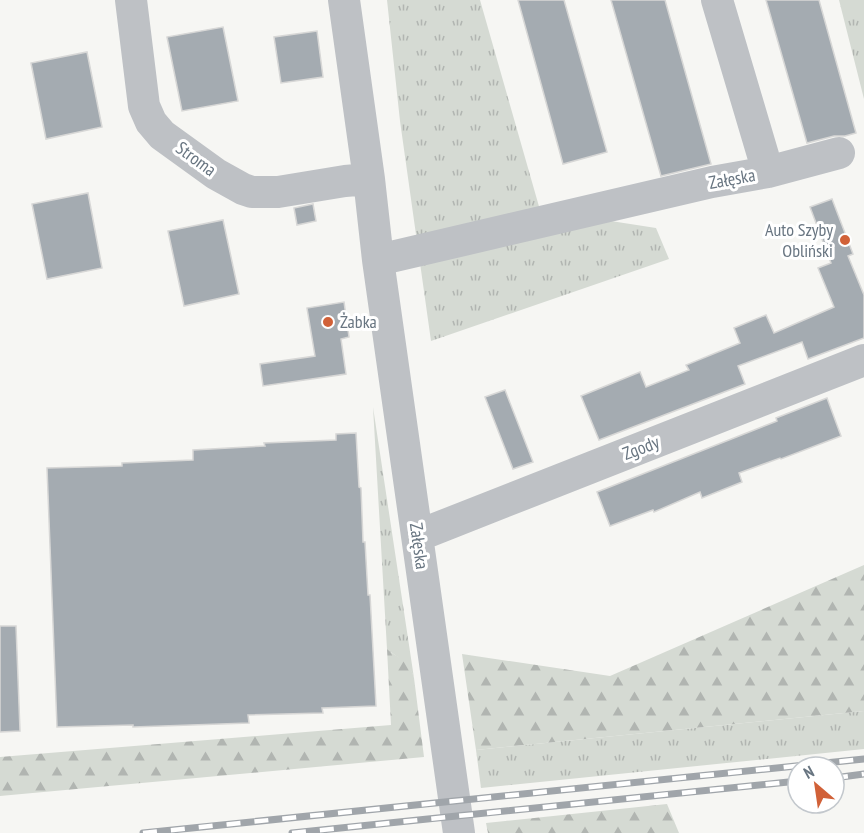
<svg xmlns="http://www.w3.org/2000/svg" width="864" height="833" font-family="'PT Sans Narrow',sans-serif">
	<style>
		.grass { fill: url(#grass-tufts) }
		.forest { fill: url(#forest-firs) }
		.building { fill: #a4abb1; stroke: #d7d7d6; stroke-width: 1.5 }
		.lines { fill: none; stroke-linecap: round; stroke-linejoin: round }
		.minor { stroke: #bec1c5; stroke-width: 32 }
		.rail-casing { stroke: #a0a5aa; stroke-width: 7 }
		.rail { stroke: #fff; stroke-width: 4.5; stroke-dasharray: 14; stroke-linecap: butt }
		.poi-dot { fill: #d16138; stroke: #fff; stroke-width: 2 }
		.labels { text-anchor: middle; stroke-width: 6; stroke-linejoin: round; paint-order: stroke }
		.street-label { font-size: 18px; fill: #687581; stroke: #fff }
		.poi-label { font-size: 18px; fill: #687581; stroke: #fff; text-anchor: end }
	</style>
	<defs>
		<pattern id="grass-tufts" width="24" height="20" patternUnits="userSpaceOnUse" patternTransform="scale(1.5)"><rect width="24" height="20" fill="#d5dad3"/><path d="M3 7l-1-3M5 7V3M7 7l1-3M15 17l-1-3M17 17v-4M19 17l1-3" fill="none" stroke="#b1b5b1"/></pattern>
		<pattern id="forest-firs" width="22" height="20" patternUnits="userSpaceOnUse" patternTransform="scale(1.5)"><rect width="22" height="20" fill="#d5dad3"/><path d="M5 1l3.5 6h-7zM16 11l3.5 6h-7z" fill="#b1b5b1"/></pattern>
	</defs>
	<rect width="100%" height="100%" fill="#f6f6f3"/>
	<!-- grass -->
	<path class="grass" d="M387 0H480L540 210 656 228 669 259 431 341 400 121Z
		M839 0H864V99Z
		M373 407 414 678C410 663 398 658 387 649Z
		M864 711V749L481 788 476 750Z"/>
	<!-- forest -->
	<path class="forest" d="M864 565V711L476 750 462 654 610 676Z
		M387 649C400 660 409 659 414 678L424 757 0 796V757L391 725Z
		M667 804 679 833H488L486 823Z"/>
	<!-- building -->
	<path class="building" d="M518 0H564L607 152 563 164Z
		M611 0H665L711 164 661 176Z
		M766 0H819L856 133 845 136H834L807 143Z
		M223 27 238 101 182 111 167 37Z
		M317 31 323 77 281 83 274 37Z
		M87 52 102 127 46 139 31 63Z
		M88 193 102 268 47 279 32 204Z
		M832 199 853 254 848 256 864 295V338L808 359 802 342 738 366 745 384 599 440 581 396 640 372 646 387 689 370 686 365 740 343 734 328 766 315 774 333 834 307 818 268 831 263 810 207Z
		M313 204 316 221 297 225 294 208Z
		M223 220 239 294 184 306 168 231Z
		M344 302 349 337 341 339 346 374 263 386 260 364 315 356 307 308Z
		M505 390 533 462 513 469 485 397Z
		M827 398 841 436 781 459 780 458 739 473 742 482 702 498 700 492 654 512 653 510 610 526 597 492 777 421 776 418Z
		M356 433 359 487 361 488 363 542H365L368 595H370L376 706 322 708 323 713 248 715 249 723 133 727V725L57 727 47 468 122 466V463L193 460V450L265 446 264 443 336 440V434Z
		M0 626H16L20 731 0 732Z"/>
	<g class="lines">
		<!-- minor -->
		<path class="minor" d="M131 0 144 106 151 122 162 135 216 174 243 189 252 192H278L345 181 369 179
			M344 0 369 179 378 260 459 833
			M717 0 768 172
			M378 260 712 182 768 172 839 153
			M417 536 864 360"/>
		<defs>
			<path id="rail" d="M834 778 864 774
				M143 833 864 759
				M292 833 798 781"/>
		</defs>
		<!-- rail casing -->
		<use href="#rail" class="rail-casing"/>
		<!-- rail -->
		<use href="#rail" class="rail"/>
	</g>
	<!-- markers -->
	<g class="poi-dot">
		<circle cx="845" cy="240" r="6"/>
		<circle cx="328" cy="322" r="6"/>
	</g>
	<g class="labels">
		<!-- street labels -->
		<g class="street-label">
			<text transform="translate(196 159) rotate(36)" y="6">Stroma</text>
			<text transform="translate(732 179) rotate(-10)" y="6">Załęska</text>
			<text transform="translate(641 448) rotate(-21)" y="6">Zgody</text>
			<text transform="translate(419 546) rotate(82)" y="6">Załęska</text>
		</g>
		<!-- poi labels -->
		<g class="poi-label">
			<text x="833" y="236">Auto Szyby<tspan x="833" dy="21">Obliński</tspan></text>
			<text x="340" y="328" text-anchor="start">Żabka</text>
		</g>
	</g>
	<!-- north arrow -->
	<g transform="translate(816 785) rotate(331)"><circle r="28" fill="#ffffff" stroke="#c3c8cd" stroke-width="1.5"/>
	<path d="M0-4.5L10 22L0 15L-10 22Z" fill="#d16138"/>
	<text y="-9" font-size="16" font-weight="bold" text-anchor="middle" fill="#687581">N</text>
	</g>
</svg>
